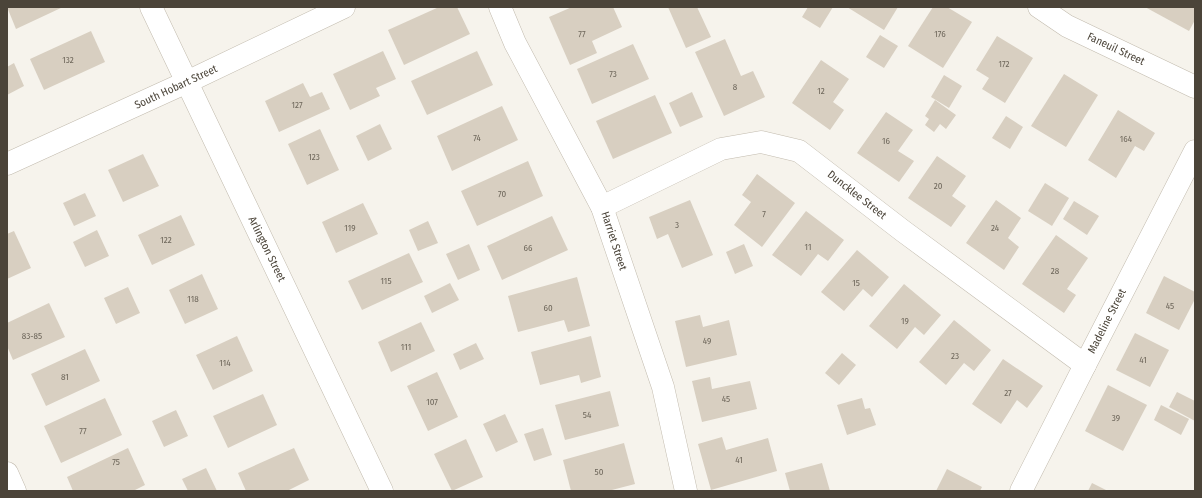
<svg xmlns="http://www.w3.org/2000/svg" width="1202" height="498" font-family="'Fira Sans Condensed',sans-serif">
<rect width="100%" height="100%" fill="#f6f3ec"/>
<!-- building -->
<g fill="#d8cfc1">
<polygon points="7,7 63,7 16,29"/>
<polygon points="439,7 457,7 470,34 404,65 388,30"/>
<polygon points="572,7 613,7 622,27 592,41 597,53 570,65 549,17"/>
<polygon points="668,7 697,7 711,37 686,48"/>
<polygon points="808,7 833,7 820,28 802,17"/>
<polygon points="847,7 898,7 884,30"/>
<polygon points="933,7 947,7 972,22 943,68 908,46"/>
<polygon points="1145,7 1195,7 1195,20 1189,31"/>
<polygon points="91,31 105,62 44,90 30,59"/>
<polygon points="880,35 898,46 884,68 866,57"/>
<polygon points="997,36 1033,58 1005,103 982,89 989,78 976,70"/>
<polygon points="725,39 741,76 753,71 765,97 724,116 695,52"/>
<polygon points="633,44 649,79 592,104 577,69"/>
<polygon points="383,51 396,79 376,88 380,96 350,110 333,74"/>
<polygon points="477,51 493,85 427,115 411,81"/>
<polygon points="821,60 849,79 833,102 844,110 830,130 792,103"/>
<polygon points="14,63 24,86 7,95 7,67"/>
<polygon points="1064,74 1098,95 1066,147 1031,126"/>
<polygon points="944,75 962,86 949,108 931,97"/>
<polygon points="303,83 310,97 322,92 330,109 279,132 265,101"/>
<polygon points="692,92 703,117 680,127 669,103"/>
<polygon points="655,95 672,133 613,159 596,121"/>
<polygon points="935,100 956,115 946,129 940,124 934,132 925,125 929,119 925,116"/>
<polygon points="502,106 518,140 452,171 437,136"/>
<polygon points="1118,110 1155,133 1144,151 1135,146 1116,178 1088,160"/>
<polygon points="886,112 913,130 898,151 914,161 899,182 857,153"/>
<polygon points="1006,116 1023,127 1010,149 992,138"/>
<polygon points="380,124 392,149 368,161 356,136"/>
<polygon points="320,129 339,170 307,185 288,144"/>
<polygon points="143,154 159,186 123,202 108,170"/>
<polygon points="937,156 966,176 952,196 966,206 951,227 908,198"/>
<polygon points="528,161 543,196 477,226 461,191"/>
<polygon points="757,174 795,203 762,247 734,225 751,202 742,195"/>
<polygon points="1045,183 1069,198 1052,226 1028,211"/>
<polygon points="85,193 96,216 74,226 63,203"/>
<polygon points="690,200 713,255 682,268 668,234 657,239 649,217"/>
<polygon points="996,200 1021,218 1008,238 1019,247 1004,270 966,243"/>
<polygon points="1074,201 1099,216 1087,235 1063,219"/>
<polygon points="363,203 378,234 336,253 322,222"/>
<polygon points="806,211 844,240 828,261 818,254 801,276 772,255"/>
<polygon points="181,215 195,245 152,265 138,235"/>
<polygon points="552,216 568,250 502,280 487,246"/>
<polygon points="428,221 438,243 418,251 409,230"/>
<polygon points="97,230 109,256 85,267 73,242"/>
<polygon points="14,231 31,268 7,279 7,234"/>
<polygon points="1056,235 1088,258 1067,289 1076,295 1064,313 1022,284"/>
<polygon points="469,244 480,270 458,280 446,254"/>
<polygon points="744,244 753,266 735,274 726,252"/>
<polygon points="857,250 889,277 872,297 863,289 844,311 821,292"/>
<polygon points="409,253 423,282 362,310 348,281"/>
<polygon points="202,274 218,309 185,324 169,290"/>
<polygon points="1164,276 1195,292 1195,299 1179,330 1146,313"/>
<polygon points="577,277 590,326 568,332 564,320 518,332 508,296"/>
<polygon points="450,283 459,300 432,313 424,296"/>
<polygon points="904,284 941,315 924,335 915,327 897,349 869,326"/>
<polygon points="128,287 140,313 116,324 104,298"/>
<polygon points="49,303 65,337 13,360 7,346 7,323"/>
<polygon points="700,315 703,327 729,320 737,355 686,367 675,321"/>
<polygon points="954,320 991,350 974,371 964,363 946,385 919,362"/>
<polygon points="421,322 435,351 391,372 378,342"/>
<polygon points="1135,333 1169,350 1150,387 1116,370"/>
<polygon points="237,336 253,371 213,390 196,355"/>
<polygon points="591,336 601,377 581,383 579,375 540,385 531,352"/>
<polygon points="476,343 484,359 460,370 453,354"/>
<polygon points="85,349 100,381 46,406 31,374"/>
<polygon points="842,353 856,365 839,385 825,373"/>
<polygon points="1003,359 1043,386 1027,408 1017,400 1001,424 972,404"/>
<polygon points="437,372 458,417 428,431 407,386"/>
<polygon points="710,377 712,389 750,381 757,409 702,422 692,381"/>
<polygon points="1108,385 1147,405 1123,451 1085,431"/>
<polygon points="610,391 619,426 565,440 555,405"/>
<polygon points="1177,392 1195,401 1195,421 1169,407"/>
<polygon points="263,394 277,425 228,448 213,416"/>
<polygon points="105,398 122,435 61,463 44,426"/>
<polygon points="862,398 865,409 870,408 876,425 847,435 837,405"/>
<polygon points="1161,405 1189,419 1181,435 1154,420"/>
<polygon points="176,410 188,436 164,447 152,421"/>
<polygon points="505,414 518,442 496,452 483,424"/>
<polygon points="543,428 552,455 534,461 524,434"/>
<polygon points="722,437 726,450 768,438 777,471 711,490 698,444"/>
<polygon points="466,439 483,477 452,491 434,454"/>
<polygon points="624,443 635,484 608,491 571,491 563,460"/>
<polygon points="128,448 145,485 133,491 73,491 67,477"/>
<polygon points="294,448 309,480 287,491 246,491 238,473"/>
<polygon points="822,463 830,491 790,491 785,473"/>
<polygon points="206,468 217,491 188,491 182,479"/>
<polygon points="947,469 982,487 980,491 936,491"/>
<polygon points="1092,483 1108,491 1088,491"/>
</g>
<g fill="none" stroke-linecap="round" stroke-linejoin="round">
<!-- minor casing -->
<g stroke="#c2bbae" stroke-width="23">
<g id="minor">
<polyline points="500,7 515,43 602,207 663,387 686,491"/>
<polyline points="7,164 187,82 344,7"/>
<polyline points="602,207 721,149 761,142 799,151 903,231 1085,365"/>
<polyline points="7,473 15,491"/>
<polyline points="1021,491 1085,365 1195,151"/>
</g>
</g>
<!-- tertiary casing -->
<g stroke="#c2bbae" stroke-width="23">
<g id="tertiary">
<polyline points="151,7 382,491"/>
<polyline points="1039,7 1067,26 1195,87"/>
</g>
</g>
<!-- minor -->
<use href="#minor" stroke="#fff" stroke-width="22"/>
<!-- tertiary -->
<use href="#tertiary" stroke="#fff" stroke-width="22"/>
</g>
<g text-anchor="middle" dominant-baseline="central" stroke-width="3.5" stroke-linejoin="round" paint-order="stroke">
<!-- number labels -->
<g font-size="9" fill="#6e675b">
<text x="582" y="34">77</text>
<text x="940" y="34">176</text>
<text x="68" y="60">132</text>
<text x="1004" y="64">172</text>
<text x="613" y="74">73</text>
<text x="735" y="87">8</text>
<text x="821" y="91">12</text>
<text x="297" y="105">127</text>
<text x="477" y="138">74</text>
<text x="1126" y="139">164</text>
<text x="886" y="141">16</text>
<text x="314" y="157">123</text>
<text x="938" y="186">20</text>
<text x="502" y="194">70</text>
<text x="764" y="214">7</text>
<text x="677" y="225">3</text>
<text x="350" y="228">119</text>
<text x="995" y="228">24</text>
<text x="166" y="240">122</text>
<text x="808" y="247">11</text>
<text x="528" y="248">66</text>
<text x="1055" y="271">28</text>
<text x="386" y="281">115</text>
<text x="856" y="283">15</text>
<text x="193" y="299">118</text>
<text x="1170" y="306">45</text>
<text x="548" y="308">60</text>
<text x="905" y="321">19</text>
<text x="32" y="336">83-85</text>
<text x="707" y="341">49</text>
<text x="406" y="347">111</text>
<text x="955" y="356">23</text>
<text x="1143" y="360">41</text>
<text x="225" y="363">114</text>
<text x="65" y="377">81</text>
<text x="1008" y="393">27</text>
<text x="726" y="399">45</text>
<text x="432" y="402">107</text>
<text x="587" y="415">54</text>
<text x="1116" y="418">39</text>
<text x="83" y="431">77</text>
<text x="739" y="460">41</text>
<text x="116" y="462">75</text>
<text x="599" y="472">50</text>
</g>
<!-- street labels -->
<g font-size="11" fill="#4b4439" stroke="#fff">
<text transform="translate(1116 49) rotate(25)">Faneuil Street</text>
<text transform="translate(176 87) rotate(-25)">South Hobart Street</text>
<text transform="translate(857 195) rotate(38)">Duncklee Street</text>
<text transform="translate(614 241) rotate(72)">Harriet Street</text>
<text transform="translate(267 249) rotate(64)">Arlington Street</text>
<text transform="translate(1107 321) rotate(-63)">Madeline Street</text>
</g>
</g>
<!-- border -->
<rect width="1202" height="498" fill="none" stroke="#4b4439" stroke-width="16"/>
</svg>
